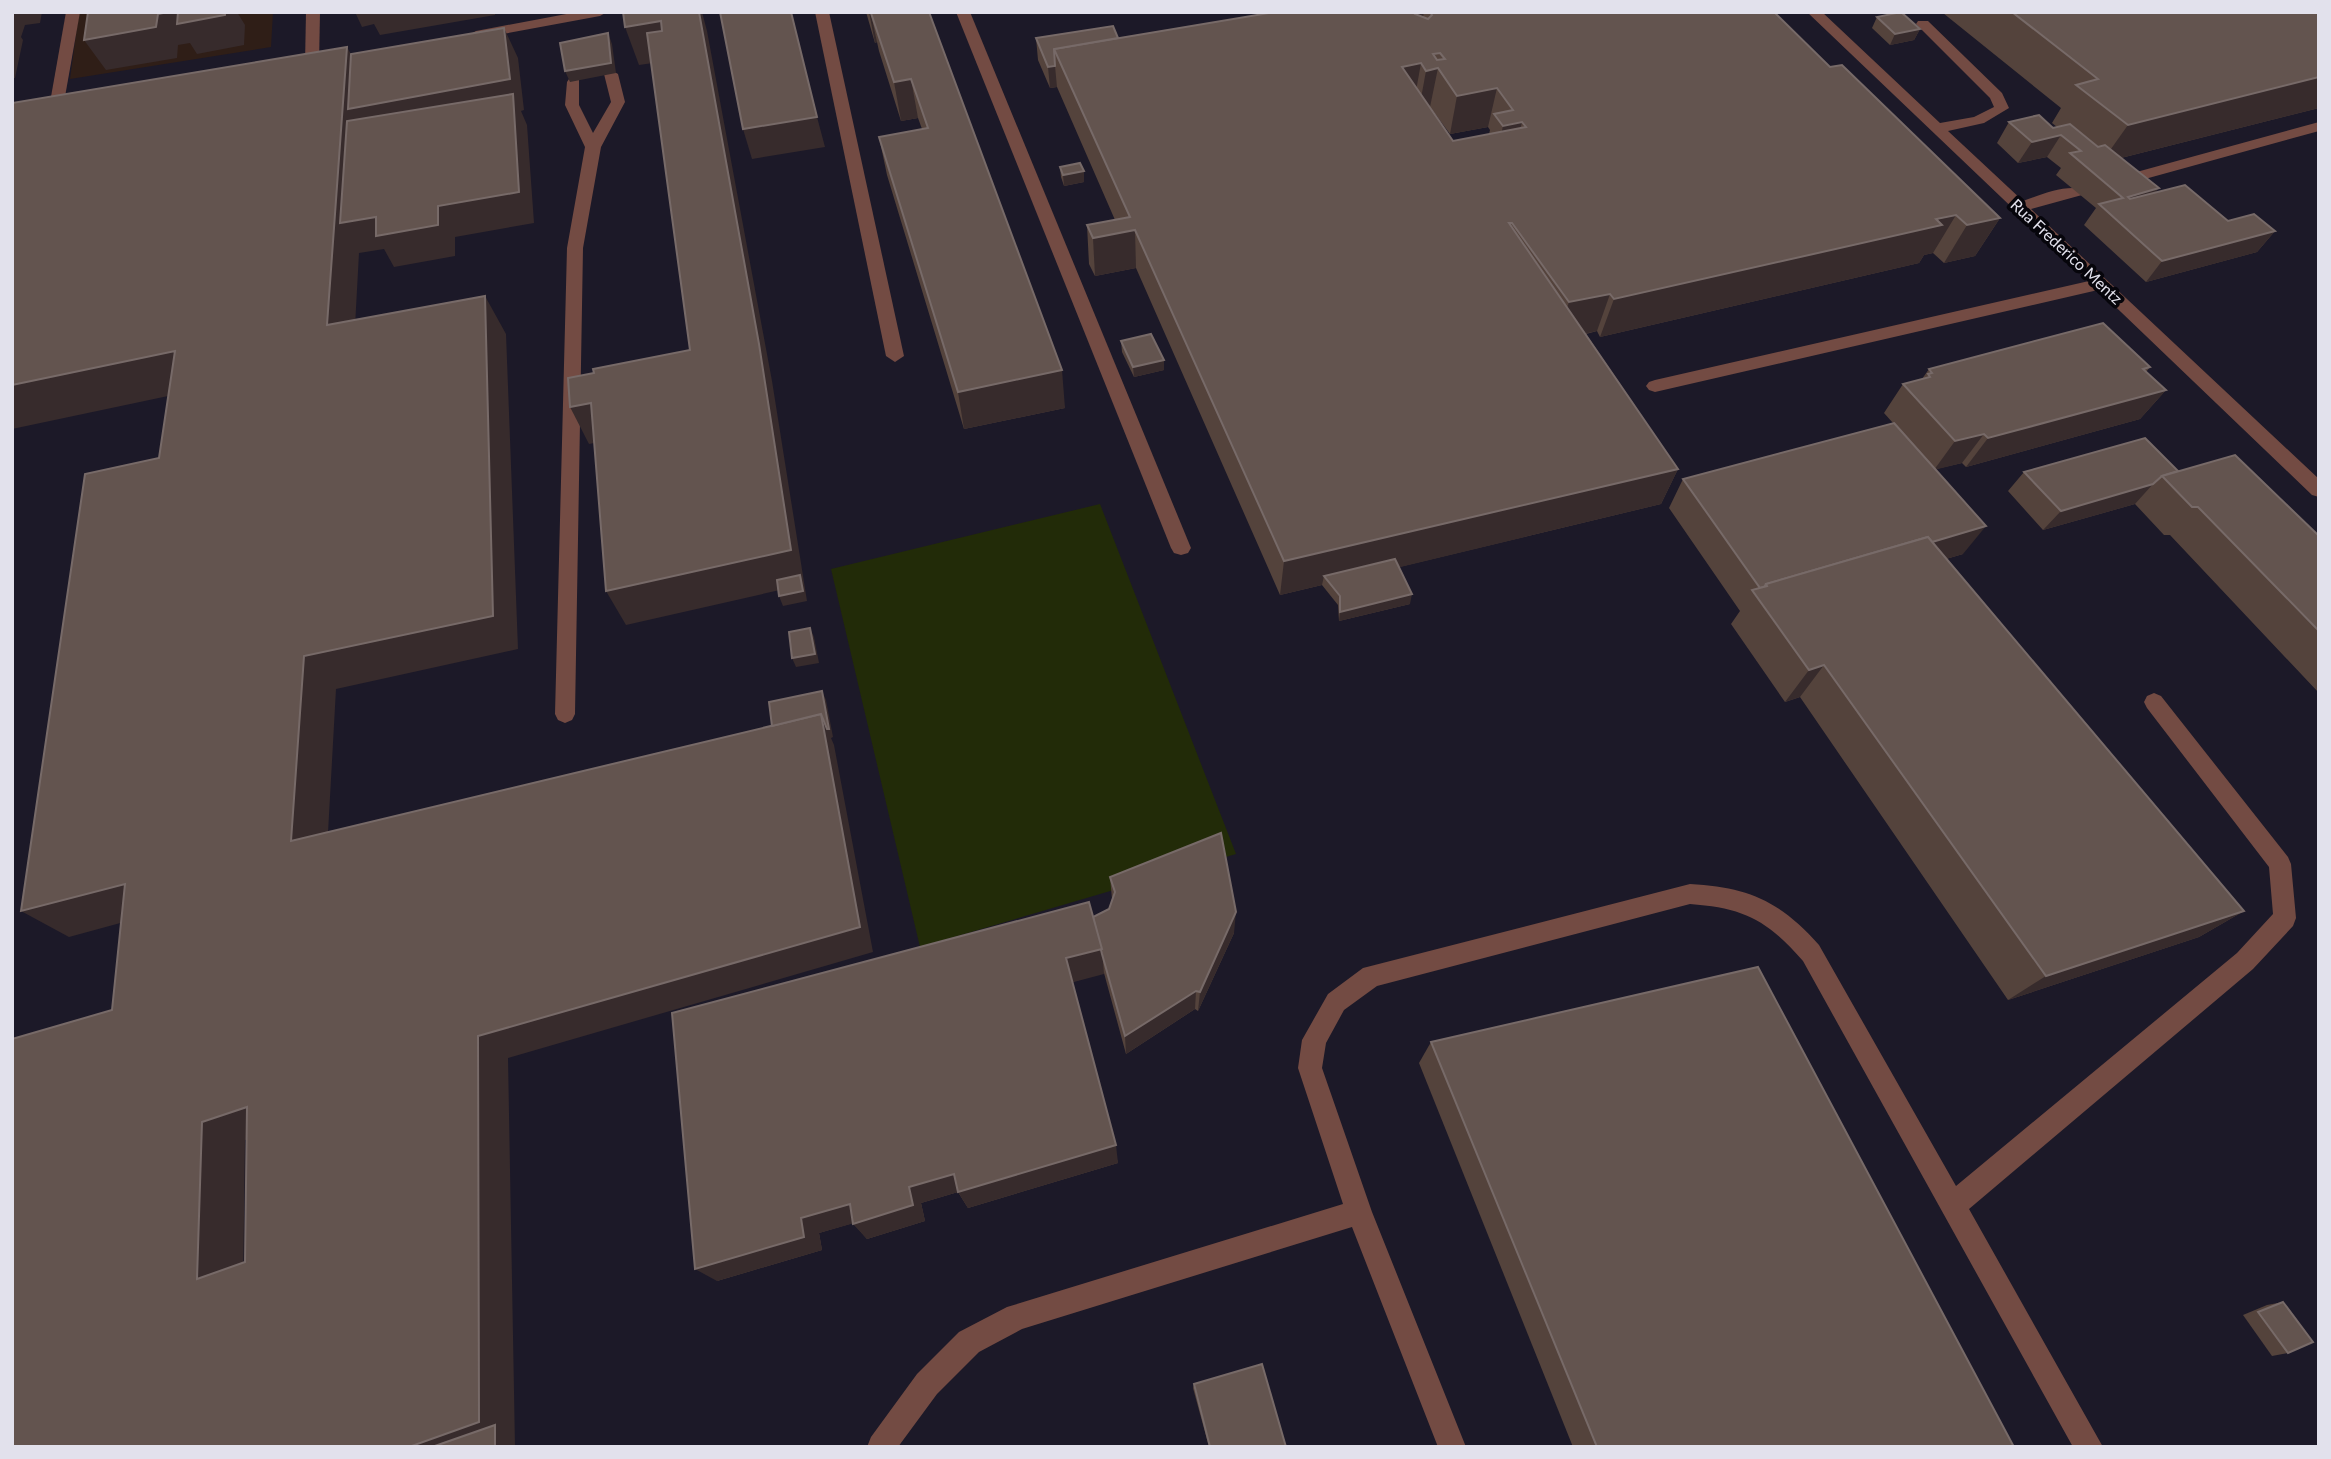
<svg xmlns="http://www.w3.org/2000/svg" width="2331" height="1459" font-family="Lato,sans-serif">
<rect width="100%" height="100%" fill="#1c1928"/>
<!-- education -->
<polygon fill="#2f1e17" points="79,12 273,12 271,47 70,79"/>
<!-- green -->
<polygon fill="#222b08" points="1100,504 1236,854 920,947 831,569"/>
<g fill="none" stroke-linecap="round" stroke-linejoin="round">
<!-- minor -->
<g fill="#734b43" fill-rule="evenodd">
<polygon points="66,12 80,12 63,108 56,112 49,108"/>
<polygon points="306,12 320,12 319,64 312,68 305,64"/>
<polygon points="577,12 607,12 600,16 476,39 469,35 476,31"/>
<polygon points="815,12 829,12 904,356 895,362 886,356"/>
<polygon points="956,12 970,12 1191,548 1188,553 1181,555 1174,553 1171,548"/>
<path d="M1807,12h15l118,111 34,-6 20,-10 -4,-9 -74,-74 2,-3h10l74,72 7,15 -25,15 -36,8 75,70c17,-6 41,-16 59,-12l3,3 -3,3 -51,14 288,270v18l-7,-2 -214,-205 -443,102 -6,-2 -3,-4 3,-4 6,-2 434,-99z"/>
<polygon points="611,70 618,74 625,102 601,147 583,248 575,714 572,720 565,723 558,720 555,714 567,248 585,147 565,105 567,82 569,79 579,79 579,105 593,133 611,102 604,74"/>
<polygon points="2319,122 2319,131 2116,187 2108,182 2111,179"/>
<path d="M2154,693l7,3 127,161 3,7 5,54 -3,8 -40,43 -284,240 134,238h-30l-270,-486c-36,-41 -59,-53 -113,-57l-313,82 -33,24 -18,33 -4,25 50,144 94,235h-28l-86,-220 -330,102 -43,23 -42,42 -39,53h-31l4,-10 46,-63 42,-42 48,-25 336,-103 -45,-136 4,-28 26,-46 35,-26 327,-84c58,3 90,17 129,61l137,241 281,-233 36,-39 -4,-47 -122,-159 -3,-6 3,-6z"/>
</g>
</g>
<!-- wall -->
<g fill="#54433c" fill-rule="evenodd">
<polygon points="866,12 929,12 1065,408 964,429 887,175 879,137 922,129 918,118 901,121 879,51 877,42 875,43"/>
<path d="M1275,12h500v1l55,54 170,151 -25,38 -31,7 -11,-10 -9,2 -5,8 -319,74 -3,-6 -11,3 92,135 -17,35 -262,63 11,37 -71,17 -1,-16 -16,-20 -42,10 -144,-327 -41,8 -6,-12 -2,-39 28,-5 -58,-133 -7,1 -12,-28 -2,-22h82zM1430,107l20,27 38,-7 2,3 -1,4 -36,7z"/>
<polygon points="2319,12 2319,108 2121,158 2156,192 2228,221 2275,231 2257,252 2146,282 2084,225 2096,208 2056,175 2061,168 2047,157 2018,163 1997,143 2009,122 2053,128 2057,127 2052,123 2061,108 1943,13"/>
<polygon points="1877,17 1920,29 1914,40 1890,45 1872,28"/>
<polygon points="1060,167 1084,171 1084,182 1064,186 1061,177"/>
<polygon points="1121,341 1164,370 1134,377 1122,352"/>
<polygon points="2150,367 2146,372 2166,390 2140,419 1966,467 1962,463 1936,469 1963,554 1946,559 2244,911 2199,937 2008,1000 1800,697 1785,702 1731,624 1740,611 1669,508 1683,479 1893,423 1884,413 1903,384 1922,379 1929,369"/>
<polygon points="2178,471 2319,536 2319,693 2170,535 2164,535 2135,504 2043,530 2008,491 2024,472"/>
<polygon points="1110,877 1234,933 1198,1011 1195,1009 1126,1054 1104,973 1072,982 1118,1163 968,1208 958,1192 921,1203 925,1221 867,1239 853,1223 819,1233 822,1250 717,1281 1093,917 1109,909 1112,899"/>
<polygon points="1431,1042 2014,1447 1573,1447 1419,1063"/>
<polygon points="2283,1302 2288,1353 2272,1356 2243,1315 2267,1305"/>
<polygon points="1194,1384 1286,1447 1209,1447 1193,1388"/>
</g>
<!-- shaded-wall -->
<g fill="#372b2c">
<polygon points="12,12 42,12 40,23 25,25 21,37 23,40 15,78 12,78"/>
<polygon points="168,12 237,12 245,25 244,45 197,54 190,43 178,45 177,58 106,70 84,40 158,14"/>
<polygon points="355,12 495,12 495,15 380,35 374,24 362,27"/>
<polygon points="699,12 702,12 707,31 772,381 807,601 783,606 779,596 802,585 626,625 606,591 791,550"/>
<polygon points="869,12 877,12 871,14 877,42 875,43"/>
<polygon points="1361,12 1424,12 1423,17"/>
<polygon points="661,21 674,60 639,65 625,27"/>
<polygon points="504,28 518,58 524,110 521,111 527,125 534,223 455,237 455,256 394,267 384,249 359,253 353,363 327,325 347,47 368,85"/>
<polygon points="1920,29 1914,40 1890,45 1895,34"/>
<polygon points="608,33 612,44 616,73 570,82 565,71"/>
<polygon points="1421,63 1414,102 1402,67"/>
<polygon points="1055,66 1057,87 1050,88 1048,67"/>
<polygon points="1438,68 1430,107 1419,109 1426,71"/>
<polygon points="2319,77 2319,108 2101,163 2128,125"/>
<polygon points="911,79 918,118 901,121 894,82"/>
<polygon points="1497,88 1488,127 1450,134 1457,96"/>
<polygon points="817,117 825,147 752,159 743,129"/>
<polygon points="1522,122 1512,161 1494,164 1503,126"/>
<polygon points="2061,135 2047,157 2018,163 2032,142"/>
<polygon points="1084,171 1084,182 1064,186 1063,175"/>
<polygon points="2159,188 2143,210 2128,197"/>
<polygon points="1956,215 1933,253 1924,255 1919,263 1600,337 1614,299"/>
<polygon points="2000,218 1975,256 1944,263 1967,225"/>
<polygon points="1135,230 1136,268 1095,276 1093,238"/>
<polygon points="2275,231 2257,252 2146,282 2162,261"/>
<polygon points="1610,294 1597,331 1556,340 1569,302"/>
<polygon points="485,296 506,334 518,649 336,689 326,869 291,841 304,656"/>
<polygon points="175,351 206,388 12,429 12,385"/>
<polygon points="1164,360 1164,370 1134,377 1133,367"/>
<polygon points="1062,370 1065,408 964,429 958,392"/>
<polygon points="2166,390 2140,419 1966,467 1988,438"/>
<polygon points="591,403 610,440 589,444 570,407"/>
<polygon points="1984,434 1962,463 1934,470 1955,441"/>
<polygon points="1678,469 1661,504 1330,584 1324,576 1322,585 1280,595 1284,561"/>
<polygon points="2153,484 2135,504 2043,530 2061,511"/>
<polygon points="1986,526 1963,554 1767,611 1765,590"/>
<polygon points="1412,594 1410,604 1339,621 1340,612"/>
<polygon points="810,628 814,637 819,663 796,667 792,658"/>
<polygon points="1824,665 1800,697 1785,702 1809,670"/>
<polygon points="822,691 826,700 833,737 831,738 834,745 873,952 508,1058 515,1447 409,1447 478,1036 821,714"/>
<polygon points="125,884 168,910 69,937 21,911"/>
<polygon points="2244,911 2199,937 2008,1000 2046,976"/>
<polygon points="1236,912 1234,933 1198,1011 1200,992"/>
<polygon points="1102,949 1104,974 1070,983 1066,958"/>
<polygon points="1196,991 1195,1009 1126,1054 1125,1036"/>
<polygon points="247,1107 289,1126 245,1140 243,1291 197,1279 202,1122"/>
<polygon points="1116,1145 1118,1163 968,1208 958,1192 921,1203 925,1221 867,1239 853,1224 909,1187 954,1174"/>
<polygon points="850,1204 865,1220 819,1233 822,1250 717,1281 695,1269 801,1218"/>
</g>
<!-- building -->
<g fill="#63544f" stroke="#776a68" stroke-width="2" fill-rule="evenodd">
<polygon points="88,12 168,12 158,14 156,27 84,40"/>
<polygon points="178,12 225,12 225,15 177,24"/>
<polygon points="623,12 699,12 759,344 791,550 606,591 591,403 570,407 568,378 594,373 593,369 690,350 647,33 662,31 661,21 625,27"/>
<polygon points="720,12 791,12 817,117 743,129"/>
<polygon points="877,12 929,12 1062,370 958,392 879,137 928,128 911,79 894,82 871,13"/>
<path d="M1275,12h141l-1,2 13,5 4,-4 -2,-3h344l56,55 12,-2 158,153 -33,7 -11,-10 -20,4 6,6 -328,74 -4,-5 -41,8 -57,-79h-3l169,246 -394,92 -149,-331 -42,8 -6,-13 43,-8 -76,-168zM1440,53l5,6 -8,1 -4,-6zM1421,63l5,8 12,-3 19,28 40,-8 16,22 -19,4 9,12 19,-4 4,5 -73,14 -51,-74z"/>
<polygon points="1901,12 1920,29 1895,34 1877,17"/>
<polygon points="2012,12 2319,12 2319,77 2128,125 2076,85 2098,79"/>
<polygon points="1113,26 1118,38 1054,49 1055,66 1048,67 1036,38"/>
<polygon points="504,28 510,79 348,109 351,54"/>
<polygon points="608,33 611,63 565,71 560,43"/>
<path d="M347,47l-20,278 158,-29 8,320 -189,40 -13,185 530,-127 39,213 -382,109 1,386 -70,25h-397v-408l100,-29 13,-126 -104,27 64,-437 74,-16 16,-107 -163,34v-282zM247,1107l-2,155 -48,17 5,-157z"/>
<polygon points="513,94 519,192 438,206 438,225 376,236 376,217 340,223 347,121"/>
<polygon points="2039,115 2053,128 2070,124 2098,147 2105,145 2159,188 2128,197 2130,199 2185,185 2228,221 2254,214 2275,231 2162,261 2099,204 2123,198 2070,153 2081,151 2061,135 2032,142 2009,122"/>
<polygon points="1080,163 1084,171 1063,175 1060,167"/>
<polygon points="2103,323 2150,367 2143,369 2166,390 1988,438 1984,434 1955,441 1903,384 1930,377 1928,374 1932,373 1929,369"/>
<polygon points="1151,334 1164,360 1133,367 1121,341"/>
<polygon points="1894,423 1986,526 1932,542 1928,537 1766,584 1764,587 1760,588 1683,479"/>
<polygon points="2145,438 2178,471 2162,476 2153,484 2061,511 2024,472"/>
<polygon points="2235,455 2319,536 2319,631 2198,507 2192,507 2162,476"/>
<polygon points="1928,537 2244,911 2046,976 1824,665 1809,670 1752,590 1767,586 1766,584"/>
<polygon points="1395,559 1412,594 1340,612 1340,596 1324,576"/>
<polygon points="800,575 803,591 779,596 777,580"/>
<polygon points="810,628 815,654 792,658 789,632"/>
<polygon points="822,691 829,729 827,729 821,714 772,726 769,702"/>
<polygon points="1221,833 1236,912 1200,992 1196,991 1125,1036 1102,954 1093,917 1109,909 1115,892 1110,877"/>
<polygon points="1089,902 1102,949 1066,958 1116,1145 958,1192 954,1174 909,1187 913,1205 853,1224 850,1204 801,1218 804,1237 695,1269 672,1013"/>
<polygon points="1758,967 2014,1447 1597,1447 1431,1042"/>
<polygon points="2283,1302 2313,1342 2288,1353 2258,1312"/>
<polygon points="1262,1364 1286,1447 1210,1447 1194,1384"/>
<polygon points="495,1425 495,1447 432,1447"/>
</g>
<g text-anchor="middle" dominant-baseline="central" stroke-width="7" stroke-linejoin="round" paint-order="stroke">
<!-- far-street labels -->
<g font-size="16" fill="#e2e1ec" stroke="#06050b">
<text transform="translate(2067 251) rotate(43)">Rua Frederico Mentz</text>
</g>
</g>
<!-- border -->
<rect width="2331" height="1459" fill="none" stroke="#e2e1ec" stroke-width="28"/>
</svg>
